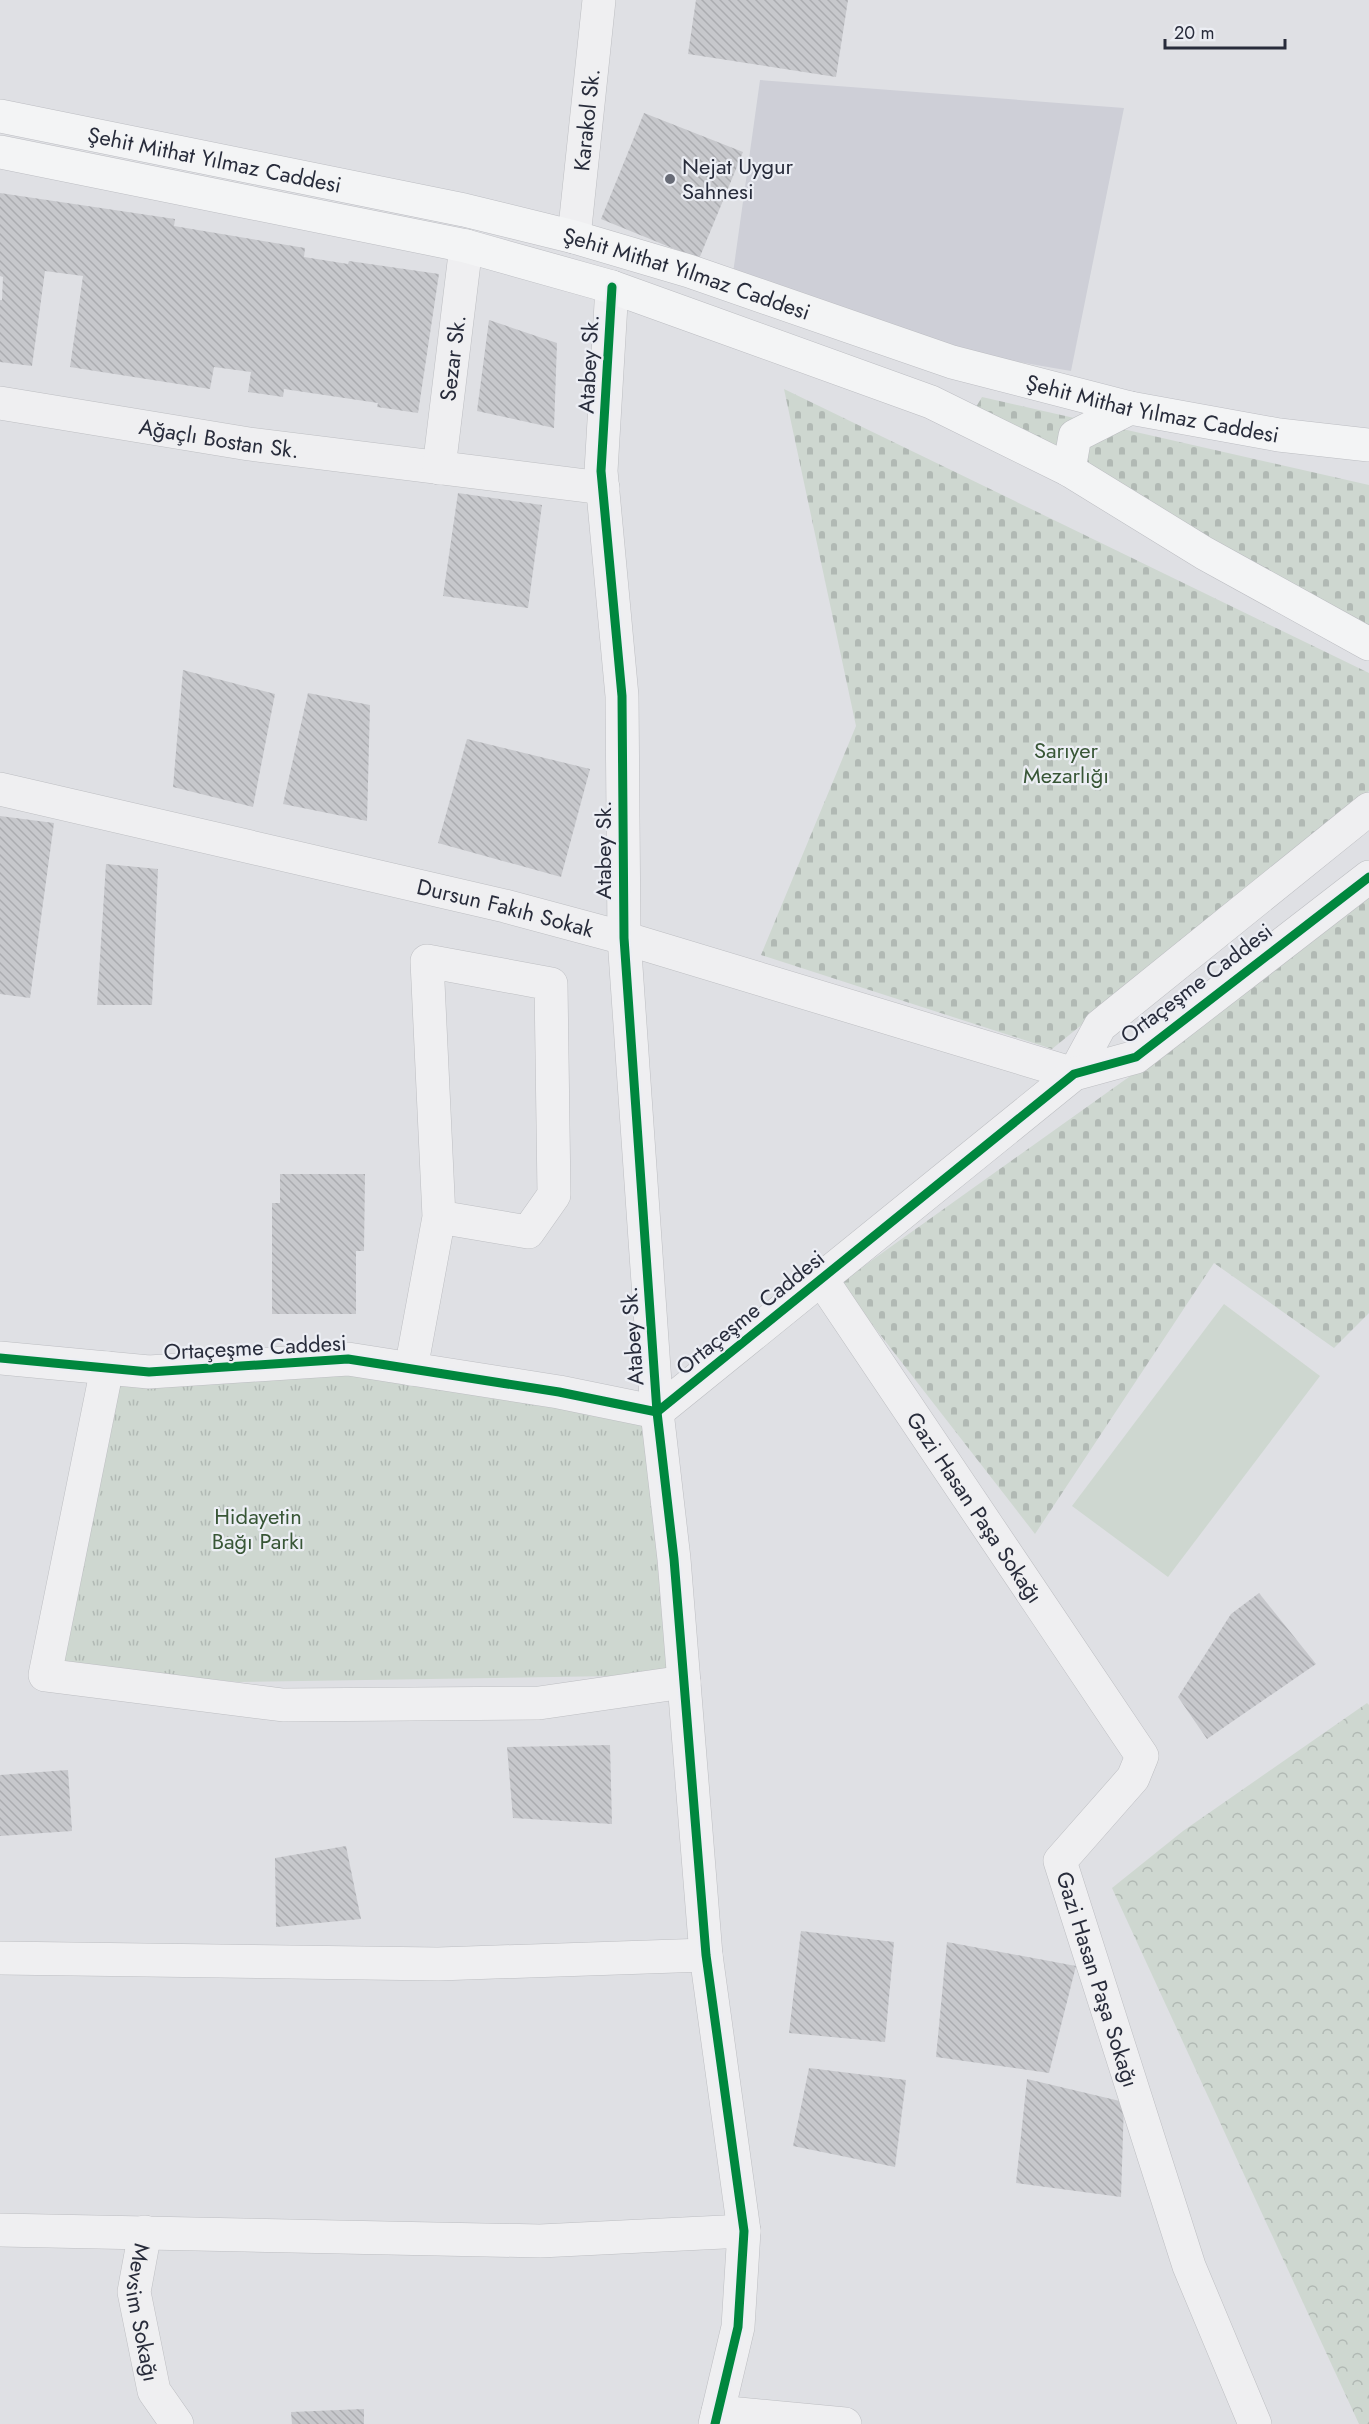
<svg xmlns="http://www.w3.org/2000/svg" width="1369" height="2424" font-family="Jost,sans-serif">
<defs>
<pattern id="forest-crowns" width="20" height="18" patternUnits="userSpaceOnUse" patternTransform="scale(1.5)"><rect width="20" height="18" fill="#ced7d0"/><path d="M2 6a3 3 0 1 1 6 0M12 15a3 3 0 1 1 6 0" fill="none" stroke="#b1b9b4"/></pattern>
<pattern id="cemetery-stones" width="16" height="16" patternUnits="userSpaceOnUse" patternTransform="scale(1.5)"><rect width="16" height="16" fill="#ced7d0"/><path d="M2 7V4a2 2 0 0 1 4 0v3zM10 15v-3a2 2 0 0 1 4 0v3z" fill="#b1b9b4"/></pattern>
<pattern id="park-tufts" width="24" height="20" patternUnits="userSpaceOnUse" patternTransform="scale(1.5)"><rect width="24" height="20" fill="#ced7d0"/><path d="M3 7l-1-3M5 7V3M7 7l1-3M15 17l-1-3M17 17v-4M19 17l1-3" fill="none" stroke="#b1b9b4"/></pattern>
<pattern id="building-back-hatch" width="6" height="6" patternUnits="userSpaceOnUse" patternTransform="scale(1.5)"><rect width="6" height="6" fill="#c7c8cc"/><path d="M-1 5l2 2M0 0l6 6M5-1l2 2" fill="none" stroke="#abacb0"/></pattern>
</defs>
<rect width="100%" height="100%" fill="#dfe0e4"/>
<!-- built -->
<polygon fill="#cecfd7" points="760,80 1124,108 1071,371 916,344 733,273"/>
<!-- forest -->
<polygon fill="url(#forest-crowns)" points="1367,1703 1369,1705 1369,2424 1359,2424 1112,1888 1183,1831"/>
<!-- cemetery -->
<g fill="url(#cemetery-stones)">
<polygon points="784,389 1369,673 1369,791 1052,1049 761,955 856,726"/>
<polygon points="982,397 1369,485 1369,638 961,432"/>
<polygon points="1369,883 1369,1313 1334,1348 1214,1263 1035,1534 840,1283 1178,1042"/>
</g>
<!-- park -->
<polygon fill="url(#park-tufts)" points="364,1375 649,1419 675,1675 238,1682 63,1665 119,1378"/>
<!-- garden -->
<polygon fill="#ced7d0" points="1224,1304 1320,1376 1168,1577 1072,1506"/>
<!-- building -->
<g fill="url(#building-back-hatch)">
<polygon points="696,0 848,0 836,77 688,54"/>
<polygon points="644,113 743,152 699,259 601,219"/>
<polygon points="0,193 175,219 174,226 305,248 304,257 348,264 349,261 439,274 418,413 377,407 378,403 284,389 283,397 248,392 251,372 214,367 210,389 70,367 83,276 45,271 32,366 0,362 0,300 2,300 3,277 0,276"/>
<polygon points="489,320 557,343 554,428 477,411"/>
<polygon points="458,493 542,505 528,608 443,596"/>
<polygon points="183,670 275,694 253,807 173,787"/>
<polygon points="308,693 370,705 367,821 283,804"/>
<polygon points="467,739 590,769 561,877 438,843"/>
<polygon points="0,816 54,823 30,998 0,994"/>
<polygon points="106,864 158,869 152,1005 97,1005"/>
<polygon points="280,1174 365,1174 364,1251 356,1251 356,1314 272,1314 272,1203 280,1203"/>
<polygon points="1259,1593 1316,1664 1207,1739 1178,1697 1231,1614"/>
<polygon points="610,1745 612,1824 513,1818 507,1747"/>
<polygon points="68,1770 72,1831 0,1836 0,1775"/>
<polygon points="346,1846 361,1919 276,1927 275,1858"/>
<polygon points="801,1931 894,1942 885,2042 789,2033"/>
<polygon points="947,1942 1076,1966 1049,2073 936,2057"/>
<polygon points="809,2068 906,2080 895,2167 793,2146"/>
<polygon points="1027,2079 1124,2102 1121,2197 1016,2183"/>
<polygon points="364,2409 364,2424 292,2424 291,2412"/>
</g>
<g fill="none" stroke-linecap="round" stroke-linejoin="round">
<!-- minor casing -->
<g stroke="#bdbec2" stroke-width="34">
<g id="minor">
<path id="s1" d="M574,237l25,-237"/>
<polyline points="612,287 601,471 622,696 624,938 657,1412 674,1559 706,1955 744,2231 738,2327 715,2424"/>
<path id="s2" d="M0,403l249,41 354,44"/>
<path id="s3" d="M439,468l27,-222"/>
<path id="s4" d="M0,789l505,117 119,32 450,136"/>
<polyline points="1074,1074 1100,1026 1369,809"/>
<path id="s5" d="M822,1280l320,476 -9,22 -73,83 129,405 66,158"/>
<polyline points="0,1358 149,1372 348,1359 559,1392 657,1412 1074,1074 1136,1057 1369,877"/>
<polyline points="107,1368 45,1675 283,1705 539,1703 684,1682"/>
<polyline points="411,1369 439,1217 528,1232 554,1195 551,984 427,961 439,1217"/>
<polyline points="0,1958 438,1964 706,1955"/>
<polyline points="0,2230 540,2241 744,2231"/>
<path id="s6" d="M145,2232l-11,60 20,99 23,33"/>
<polyline points="718,2412 845,2424"/>
</g>
</g>
<!-- primary casing -->
<g stroke="#bcbdc2" stroke-width="34">
<g id="primary">
<path id="s7" d="M0,116l464,94 110,27 115,34 263,91 178,46 149,27 90,10"/>
<polyline points="0,152 466,246 612,287 712,323 931,402 1069,470 1204,553 1369,644"/>
<polyline points="1069,470 1075,436 1130,408"/>
</g>
</g>
<!-- minor -->
<use href="#minor" stroke="#efeff1" stroke-width="33"/>
<!-- primary -->
<use href="#primary" stroke="#f3f4f5" stroke-width="33"/>
<!-- cycleway casing -->
<g stroke="#eceef4" stroke-width="13">
<g id="cycleway">
<polyline points="612,287 601,471 622,696 624,938 657,1412 674,1559 706,1955 744,2231 738,2327 715,2424"/>
<polyline points="0,1358 149,1372 348,1359 559,1392 657,1412 1074,1074 1136,1057 1369,877"/>
</g>
</g>
<!-- cycleway -->
<use href="#cycleway" stroke="#00873e" stroke-width="9"/>
</g>
<!-- markers -->
<circle fill="#686b76" stroke="#eceef4" stroke-width="2" cx="670" cy="179" r="6"/>
<g text-anchor="middle" dominant-baseline="central" stroke-width="4.5" stroke-linejoin="round" paint-order="stroke">
<!-- street labels -->
<g font-size="22" fill="#282c3b" stroke="#eceef4">
<text stroke="none"><textPath href="#s1" startOffset="118">Karakol Sk.</textPath></text>
<text stroke="none"><textPath href="#s7" startOffset="219">Şehit Mithat Yılmaz Caddesi</textPath></text>
<text stroke="none"><textPath href="#s7" startOffset="705">Şehit Mithat Yılmaz Caddesi</textPath></text>
<text stroke="none"><textPath href="#s3" startOffset="111">Sezar Sk.</textPath></text>
<text transform="translate(588 364) rotate(-87)">Atabey Sk.</text>
<text stroke="none"><textPath href="#s7" startOffset="1191">Şehit Mithat Yılmaz Caddesi</textPath></text>
<text stroke="none"><textPath href="#s2" startOffset="222">Ağaçlı Bostan Sk.</textPath></text>
<text transform="translate(603 850) rotate(-90)">Atabey Sk.</text>
<text stroke="none"><textPath href="#s4" startOffset="519">Dursun Fakıh Sokak</textPath></text>
<text transform="translate(1196 983) rotate(-37)">Ortaçeşme Caddesi</text>
<text transform="translate(750 1312) rotate(-39)">Ortaçeşme Caddesi</text>
<text transform="translate(632 1336) rotate(-94)">Atabey Sk.</text>
<text transform="translate(255 1347) rotate(-3)">Ortaçeşme Caddesi</text>
<text stroke="none"><textPath href="#s5" startOffset="274">Gazi Hasan Paşa Sokağı</textPath></text>
<text stroke="none"><textPath href="#s5" startOffset="832">Gazi Hasan Paşa Sokağı</textPath></text>
<text stroke="none"><textPath href="#s6" startOffset="82">Mevsim Sokağı</textPath></text>
</g>
<!-- poi labels -->
<g font-size="22" fill="#282c3b" stroke="#eceef4" text-anchor="start">
<text x="682" y="166">Nejat Uygur<tspan x="682" dy="25">Sahnesi</tspan></text>
</g>
<!-- park labels -->
<g font-size="22" fill="#385636" stroke="#eceef4">
<text x="1066" y="750">Sarıyer<tspan x="1066" dy="25">Mezarlığı</tspan></text>
<text x="258" y="1516">Hidayetin<tspan x="258" dy="25">Bağı Parkı</tspan></text>
</g>
</g>
<!-- scale -->
<path d="M1165 39v9h120v-9" fill="none" stroke="#282c3b" stroke-width="3"/>
<text x="1174" y="39" font-size="18" fill="#282c3b" stroke="#eceef4" stroke-width="4.5" paint-order="stroke">20 m</text>
</svg>
